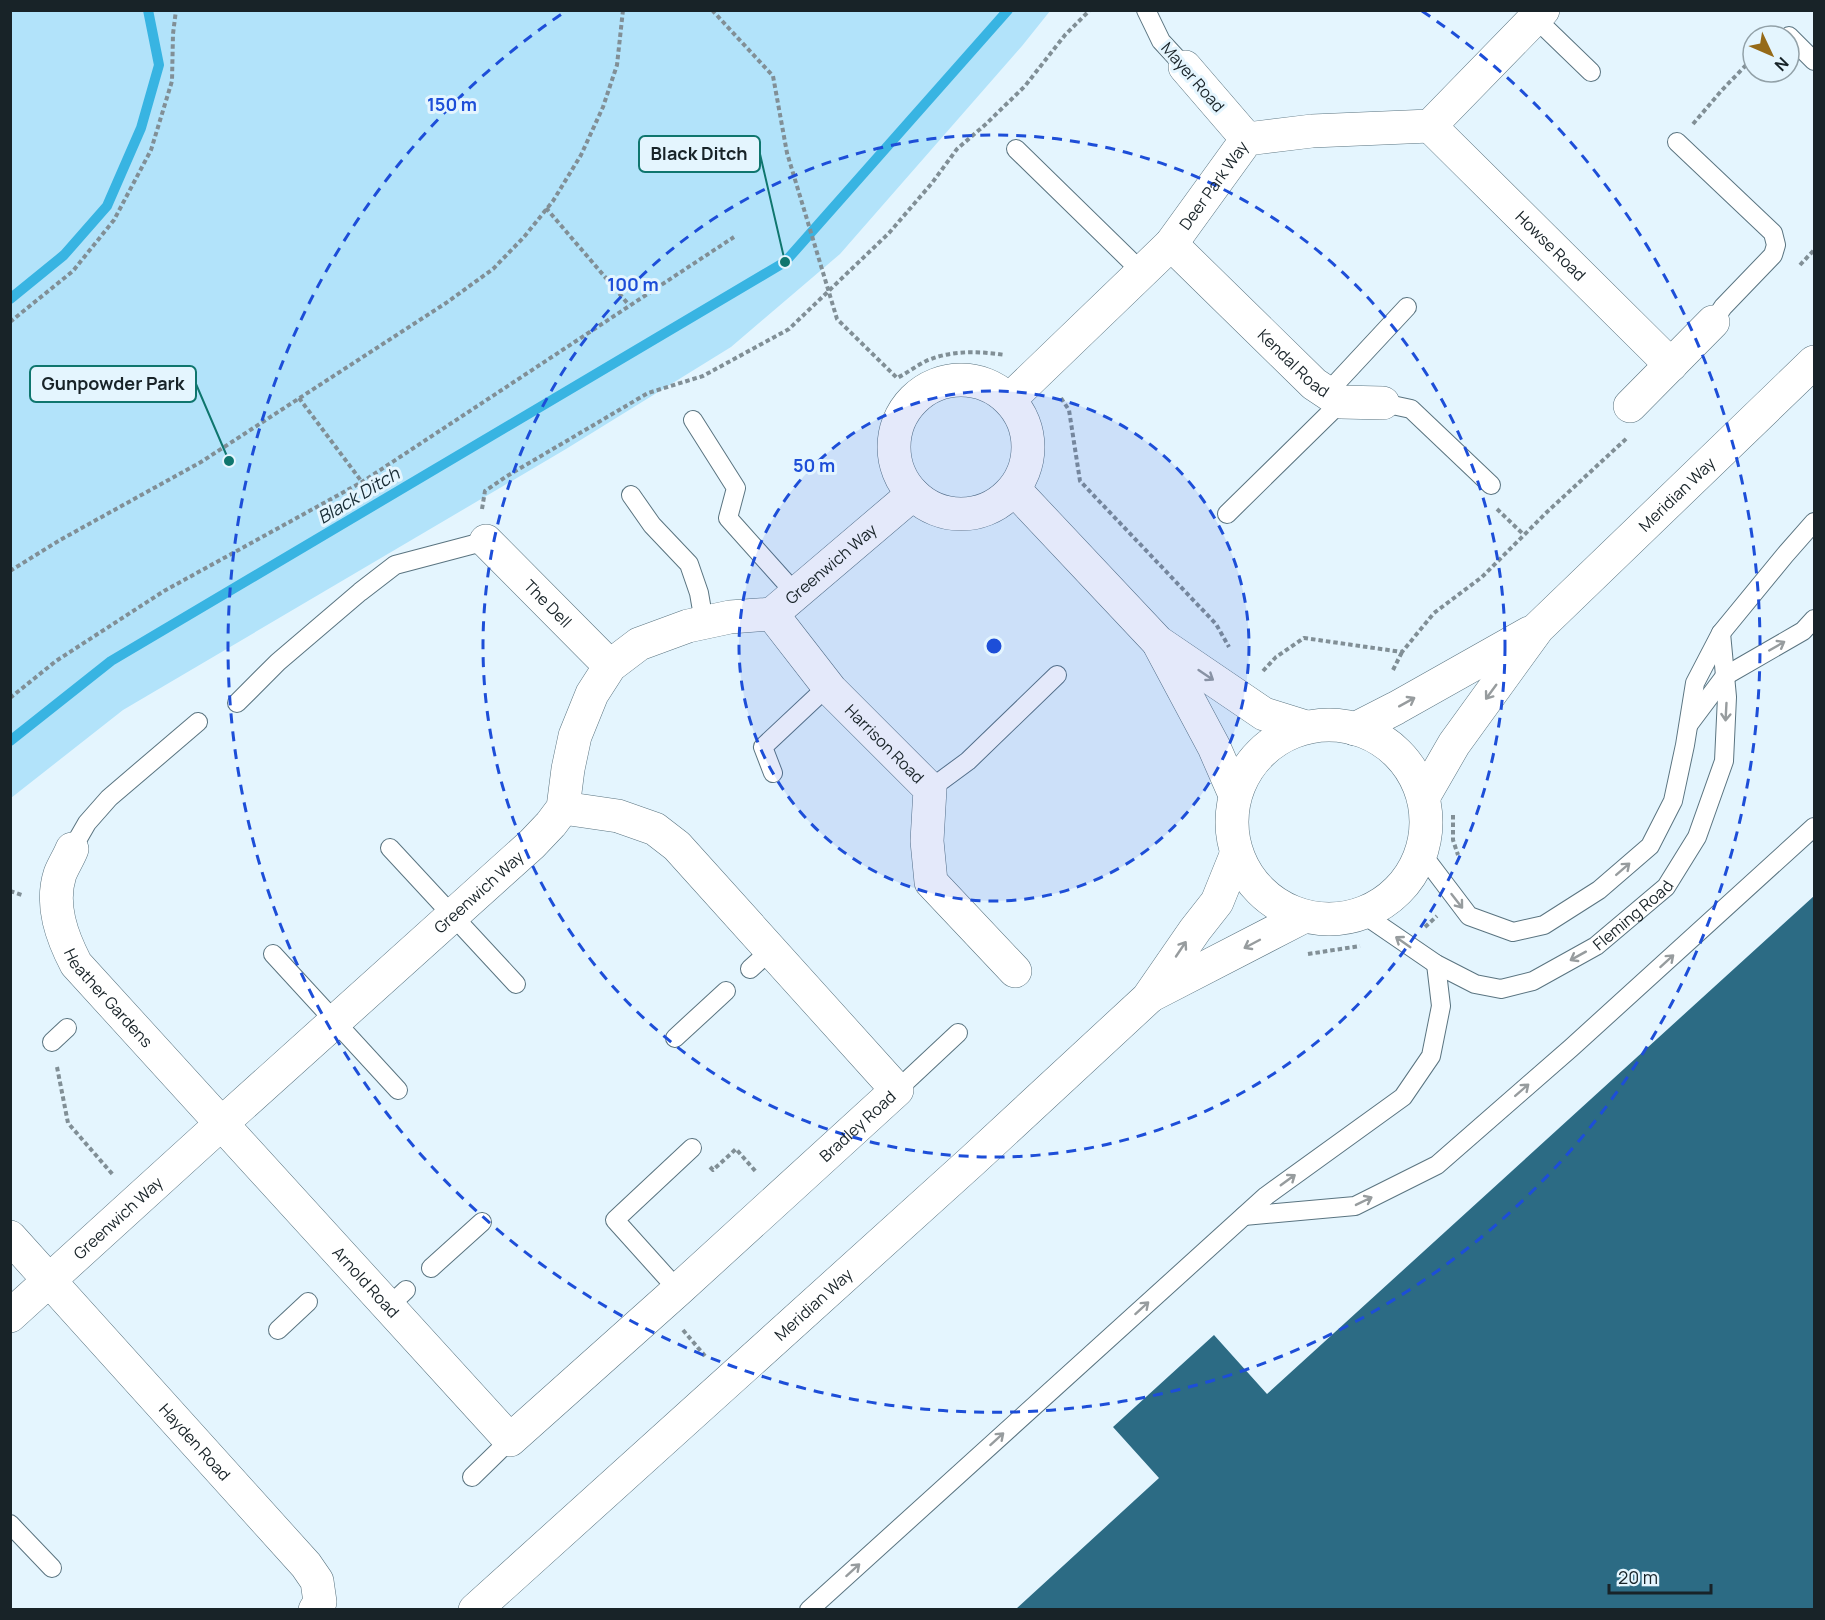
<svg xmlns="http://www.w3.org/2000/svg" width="1825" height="1620" font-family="Manrope,sans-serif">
<rect width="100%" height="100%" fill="#e4f5fe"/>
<!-- green -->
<polygon fill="#b2e3fa" points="11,10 1050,10 1050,11 1022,46 840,254 731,347 566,449 123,710 11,798"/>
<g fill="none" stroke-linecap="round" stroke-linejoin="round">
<!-- stream -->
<g stroke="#38b4e2" stroke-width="10">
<polyline points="10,299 64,255 107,206 141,128 159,65 148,10"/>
<polyline points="10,741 111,661 785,262 1008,10"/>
</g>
</g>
<!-- building -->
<polygon fill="#2c6b84" points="1814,896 1814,1610 1015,1610 1159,1478 1113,1427 1214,1335 1267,1394"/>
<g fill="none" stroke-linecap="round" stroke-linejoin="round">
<!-- lane casing -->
<g stroke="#5a7480" stroke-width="20">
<g id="lane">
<polyline points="1146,10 1161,41 1185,67"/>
<polyline points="1531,14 1591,72"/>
<polyline points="1789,36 1814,61"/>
<polyline points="1677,142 1773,233 1776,245 1773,255 1723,307 1713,322"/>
<polyline points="1016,149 1141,271"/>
<polyline points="1327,393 1407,307"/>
<polyline points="1383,403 1411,409 1491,485"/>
<polyline points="693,420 736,488 728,518 796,594"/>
<polyline points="631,495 652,525 689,564 699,593 704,622"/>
<polyline points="1227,514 1341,402"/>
<polyline points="237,703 278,662 360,592 395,565 486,541"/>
<polyline points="1689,724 1725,676 1803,631 1814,619"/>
<polyline points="773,773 763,747 828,686"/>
<polyline points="930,789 968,761 1057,675"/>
<polyline points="390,848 516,984"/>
<polyline points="72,849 87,823 109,798 198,722"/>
<polyline points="1422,854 1469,916 1513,932 1544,925 1599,890 1650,846 1673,801 1685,745 1695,683 1721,633 1785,555 1814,522"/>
<path id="s1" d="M1363,914l73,50 39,20 26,5 32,-8 63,-35 70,-59 31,-50 27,-76 3,-64 -6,-64"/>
<polyline points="273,954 398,1090"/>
<polyline points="750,969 771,950"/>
<polyline points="675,1038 726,991"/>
<polyline points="52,1042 67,1028"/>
<polyline points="897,1090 958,1033"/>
<polyline points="1244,1216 1355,1206 1437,1165 1571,1048 1814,827"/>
<polyline points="431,1268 482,1222"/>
<polyline points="678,1290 615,1220 692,1148"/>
<polyline points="388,1307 406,1290"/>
<polyline points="278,1330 308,1302"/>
<polyline points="472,1477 510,1440"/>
<polyline points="10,1524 52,1568"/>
<polyline points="809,1610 1266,1196 1403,1097 1431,1056 1441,1006 1436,964"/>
</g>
</g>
<!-- street casing -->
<g stroke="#5a7480" stroke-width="34">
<g id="street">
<polyline points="1185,67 1247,139"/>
<path id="s2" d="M1430,126l241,239"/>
<path id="s3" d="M1171,244l143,140 27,18 42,1"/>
<circle cx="961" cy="447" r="67"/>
<path id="s4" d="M1010,399l161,-155 76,-105 65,-8 118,-5 113,-116"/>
<polyline points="1630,406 1713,322"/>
<polyline points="1014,489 1158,642 1264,714 1306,727"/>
<path id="s5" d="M486,541l124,125"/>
<path id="s6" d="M772,614l59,76 99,99 -3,52 4,41 84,89"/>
<polyline points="1160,646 1214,747 1235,795"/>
<path id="s7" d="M72,849c-3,8 -9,17 -12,25 -10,31 2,63 16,90l434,476 168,-150 219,-200 -220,-244 -22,-17 -37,-13 -55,-8"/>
<path id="s8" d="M10,1237l296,328 11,16 3,21 -5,8"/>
<path id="s9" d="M10,1316l211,-192 311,-280 19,-20 12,-16 5,-39 7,-33 17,-42 18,-28 29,-22 49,-18 42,-9 42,-3 141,-120"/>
</g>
</g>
<!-- primary casing -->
<g stroke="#5a7480" stroke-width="34">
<g id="primary">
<circle cx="1329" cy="822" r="97"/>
<polyline points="1355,729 1396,708 1529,633"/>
<path id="s10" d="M1424,796l30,-52 84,-116 276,-266"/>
<polyline points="1150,996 1303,917"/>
<path id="s11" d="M475,1610l497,-449 176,-163 47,-68 22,-28 19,-47"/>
</g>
</g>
<!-- path -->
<g stroke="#818f96" stroke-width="4" stroke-dasharray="4.5 3" stroke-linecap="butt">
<path d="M712,10l61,66 14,77 50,166 60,59c10,-5 19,-12 29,-17 25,-11 53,-10 79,-6"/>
<polyline points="1693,124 1722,90 1753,58"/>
<polyline points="546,208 629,305"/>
<polyline points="1800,265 1814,250"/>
<polyline points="10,322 73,271 114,220 151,150 172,81 173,34 176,10"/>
<polyline points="299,398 362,482"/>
<polyline points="1061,398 1069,410 1080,481 1216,624 1229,647"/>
<polyline points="482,509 485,491 507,476 648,393 703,376 789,329 889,233 932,183 957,149 986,124 1025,86 1065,35 1090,10"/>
<polyline points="1497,509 1524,535"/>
<polyline points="10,571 60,540 201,462 446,303 493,269 524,237 553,201 581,155 603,107 617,65 623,10"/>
<polyline points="1393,670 1402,652"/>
<polyline points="1263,671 1276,657 1304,638 1402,652 1434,613 1482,577 1547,512 1627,438"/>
<polyline points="10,698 56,661 164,591 362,482 734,237"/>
<polyline points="1453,815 1453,840 1458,855"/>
<polyline points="10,891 22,895"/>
<polyline points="1425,927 1437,916"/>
<polyline points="1308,954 1360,946"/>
<polyline points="57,1067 68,1123 114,1176"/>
<polyline points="710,1167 713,1170 736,1149 757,1173"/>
<polyline points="683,1330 705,1356"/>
</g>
<!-- lane -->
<use href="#lane" stroke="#fff" stroke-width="18"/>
<!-- street -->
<use href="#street" stroke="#fff" stroke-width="33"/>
<!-- primary -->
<use href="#primary" stroke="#fff" stroke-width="33"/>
</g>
<!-- one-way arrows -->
<defs><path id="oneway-shaft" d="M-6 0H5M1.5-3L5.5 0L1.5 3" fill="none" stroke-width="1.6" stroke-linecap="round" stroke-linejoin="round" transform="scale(1.5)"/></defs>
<g stroke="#979c9e">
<use href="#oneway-shaft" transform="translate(1777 646) rotate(-30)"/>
<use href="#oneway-shaft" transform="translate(1206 675) rotate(34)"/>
<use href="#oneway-shaft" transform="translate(1491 692) rotate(126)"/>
<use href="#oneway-shaft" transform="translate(1407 702) rotate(-29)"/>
<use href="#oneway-shaft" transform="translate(1726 712) rotate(93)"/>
<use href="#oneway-shaft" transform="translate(1623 869) rotate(-41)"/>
<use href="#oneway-shaft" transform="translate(1457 901) rotate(52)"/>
<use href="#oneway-shaft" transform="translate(1403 942) rotate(-145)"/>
<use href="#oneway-shaft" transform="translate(1252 944) rotate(152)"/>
<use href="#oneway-shaft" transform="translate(1181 949) rotate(-56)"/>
<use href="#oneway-shaft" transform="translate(1578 956) rotate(151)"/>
<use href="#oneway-shaft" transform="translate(1667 961) rotate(-42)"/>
<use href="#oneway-shaft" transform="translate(1522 1090) rotate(-41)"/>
<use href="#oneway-shaft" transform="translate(1288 1180) rotate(-36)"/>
<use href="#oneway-shaft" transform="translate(1364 1201) rotate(-26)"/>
<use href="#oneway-shaft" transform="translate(1142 1308) rotate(-42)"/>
<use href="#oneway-shaft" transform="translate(997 1439) rotate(-42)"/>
<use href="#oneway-shaft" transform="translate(853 1570) rotate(-42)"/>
</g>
<!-- distance rings -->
<circle cx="994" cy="646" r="255" fill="#1d4ed8" fill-opacity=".12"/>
<g fill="none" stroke="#1d4ed8" stroke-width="3" stroke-dasharray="10 8">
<circle cx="994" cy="646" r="255"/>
<circle cx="994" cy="646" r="511"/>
<path d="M1422 11A766 766 0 1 1 566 11"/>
</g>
<g text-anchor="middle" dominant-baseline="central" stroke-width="6" stroke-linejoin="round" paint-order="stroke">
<!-- street labels -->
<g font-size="16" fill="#182328" stroke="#e4f5fe">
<text transform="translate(1193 77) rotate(49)">Mayer Road</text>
<text stroke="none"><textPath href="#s4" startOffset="296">Deer Park Way</textPath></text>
<text stroke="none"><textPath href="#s2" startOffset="170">Howse Road</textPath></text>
<text stroke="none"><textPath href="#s3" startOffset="171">Kendal Road</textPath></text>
<text stroke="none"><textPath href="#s10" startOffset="396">Meridian Way</textPath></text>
<text stroke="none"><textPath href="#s9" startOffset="1154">Greenwich Way</textPath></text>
<text stroke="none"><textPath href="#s5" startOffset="88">The Dell</textPath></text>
<text stroke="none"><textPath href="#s6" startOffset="172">Harrison Road</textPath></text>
<text stroke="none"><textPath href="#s9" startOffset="632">Greenwich Way</textPath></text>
<text stroke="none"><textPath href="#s1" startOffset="312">Fleming Road</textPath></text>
<text stroke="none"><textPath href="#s7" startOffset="168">Heather Gardens</textPath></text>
<text stroke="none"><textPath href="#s7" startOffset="1234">Bradley Road</textPath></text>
<text stroke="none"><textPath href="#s9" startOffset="146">Greenwich Way</textPath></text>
<text stroke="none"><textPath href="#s7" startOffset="552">Arnold Road</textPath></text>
<text stroke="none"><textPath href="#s11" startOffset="456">Meridian Way</textPath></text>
<text stroke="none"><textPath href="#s8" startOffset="276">Hayden Road</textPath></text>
</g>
<!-- water labels -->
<g font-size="18" font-style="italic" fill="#182c35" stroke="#e4f5fe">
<text transform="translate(358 495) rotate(-31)">Black Ditch</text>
</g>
</g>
<circle cx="994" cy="646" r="9" fill="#1d4ed8" stroke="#e4f5fe" stroke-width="3"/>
<g font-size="18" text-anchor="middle" font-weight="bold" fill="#1d4ed8" stroke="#e4f5fe" stroke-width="6" stroke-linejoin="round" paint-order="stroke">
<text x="452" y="111">150 m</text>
<text x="633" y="291">100 m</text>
<text x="814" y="472">50 m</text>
</g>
<!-- callouts -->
<path fill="none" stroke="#0f766e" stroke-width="2" d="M785 262L760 154M229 461L196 384"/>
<g fill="#0f766e" stroke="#e4f5fe" stroke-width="2">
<circle cx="785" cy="262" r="6"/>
<circle cx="229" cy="461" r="6"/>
</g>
<g fill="#e4f5fe" stroke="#0f766e" stroke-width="2">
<rect x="639" y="136" width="121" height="36" rx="6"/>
<rect x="30" y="366" width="166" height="36" rx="6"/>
</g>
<g font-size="18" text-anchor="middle" font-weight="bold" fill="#182328">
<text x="699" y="160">Black Ditch</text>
<text x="113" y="390">Gunpowder Park</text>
</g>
<!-- border -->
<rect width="1825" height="1620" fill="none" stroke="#182328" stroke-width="24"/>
<!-- north arrow -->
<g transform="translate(1771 54) rotate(134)"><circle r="28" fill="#e4f5fe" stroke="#92a1a8" stroke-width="1.5"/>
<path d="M0-4.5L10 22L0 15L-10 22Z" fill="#966a18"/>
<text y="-9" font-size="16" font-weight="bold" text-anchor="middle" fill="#182328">N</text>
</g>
<!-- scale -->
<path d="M1609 1584v9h102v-9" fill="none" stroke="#182328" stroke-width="3"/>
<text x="1618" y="1584" font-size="18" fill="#182328" stroke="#e4f5fe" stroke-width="4.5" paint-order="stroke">20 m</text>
</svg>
